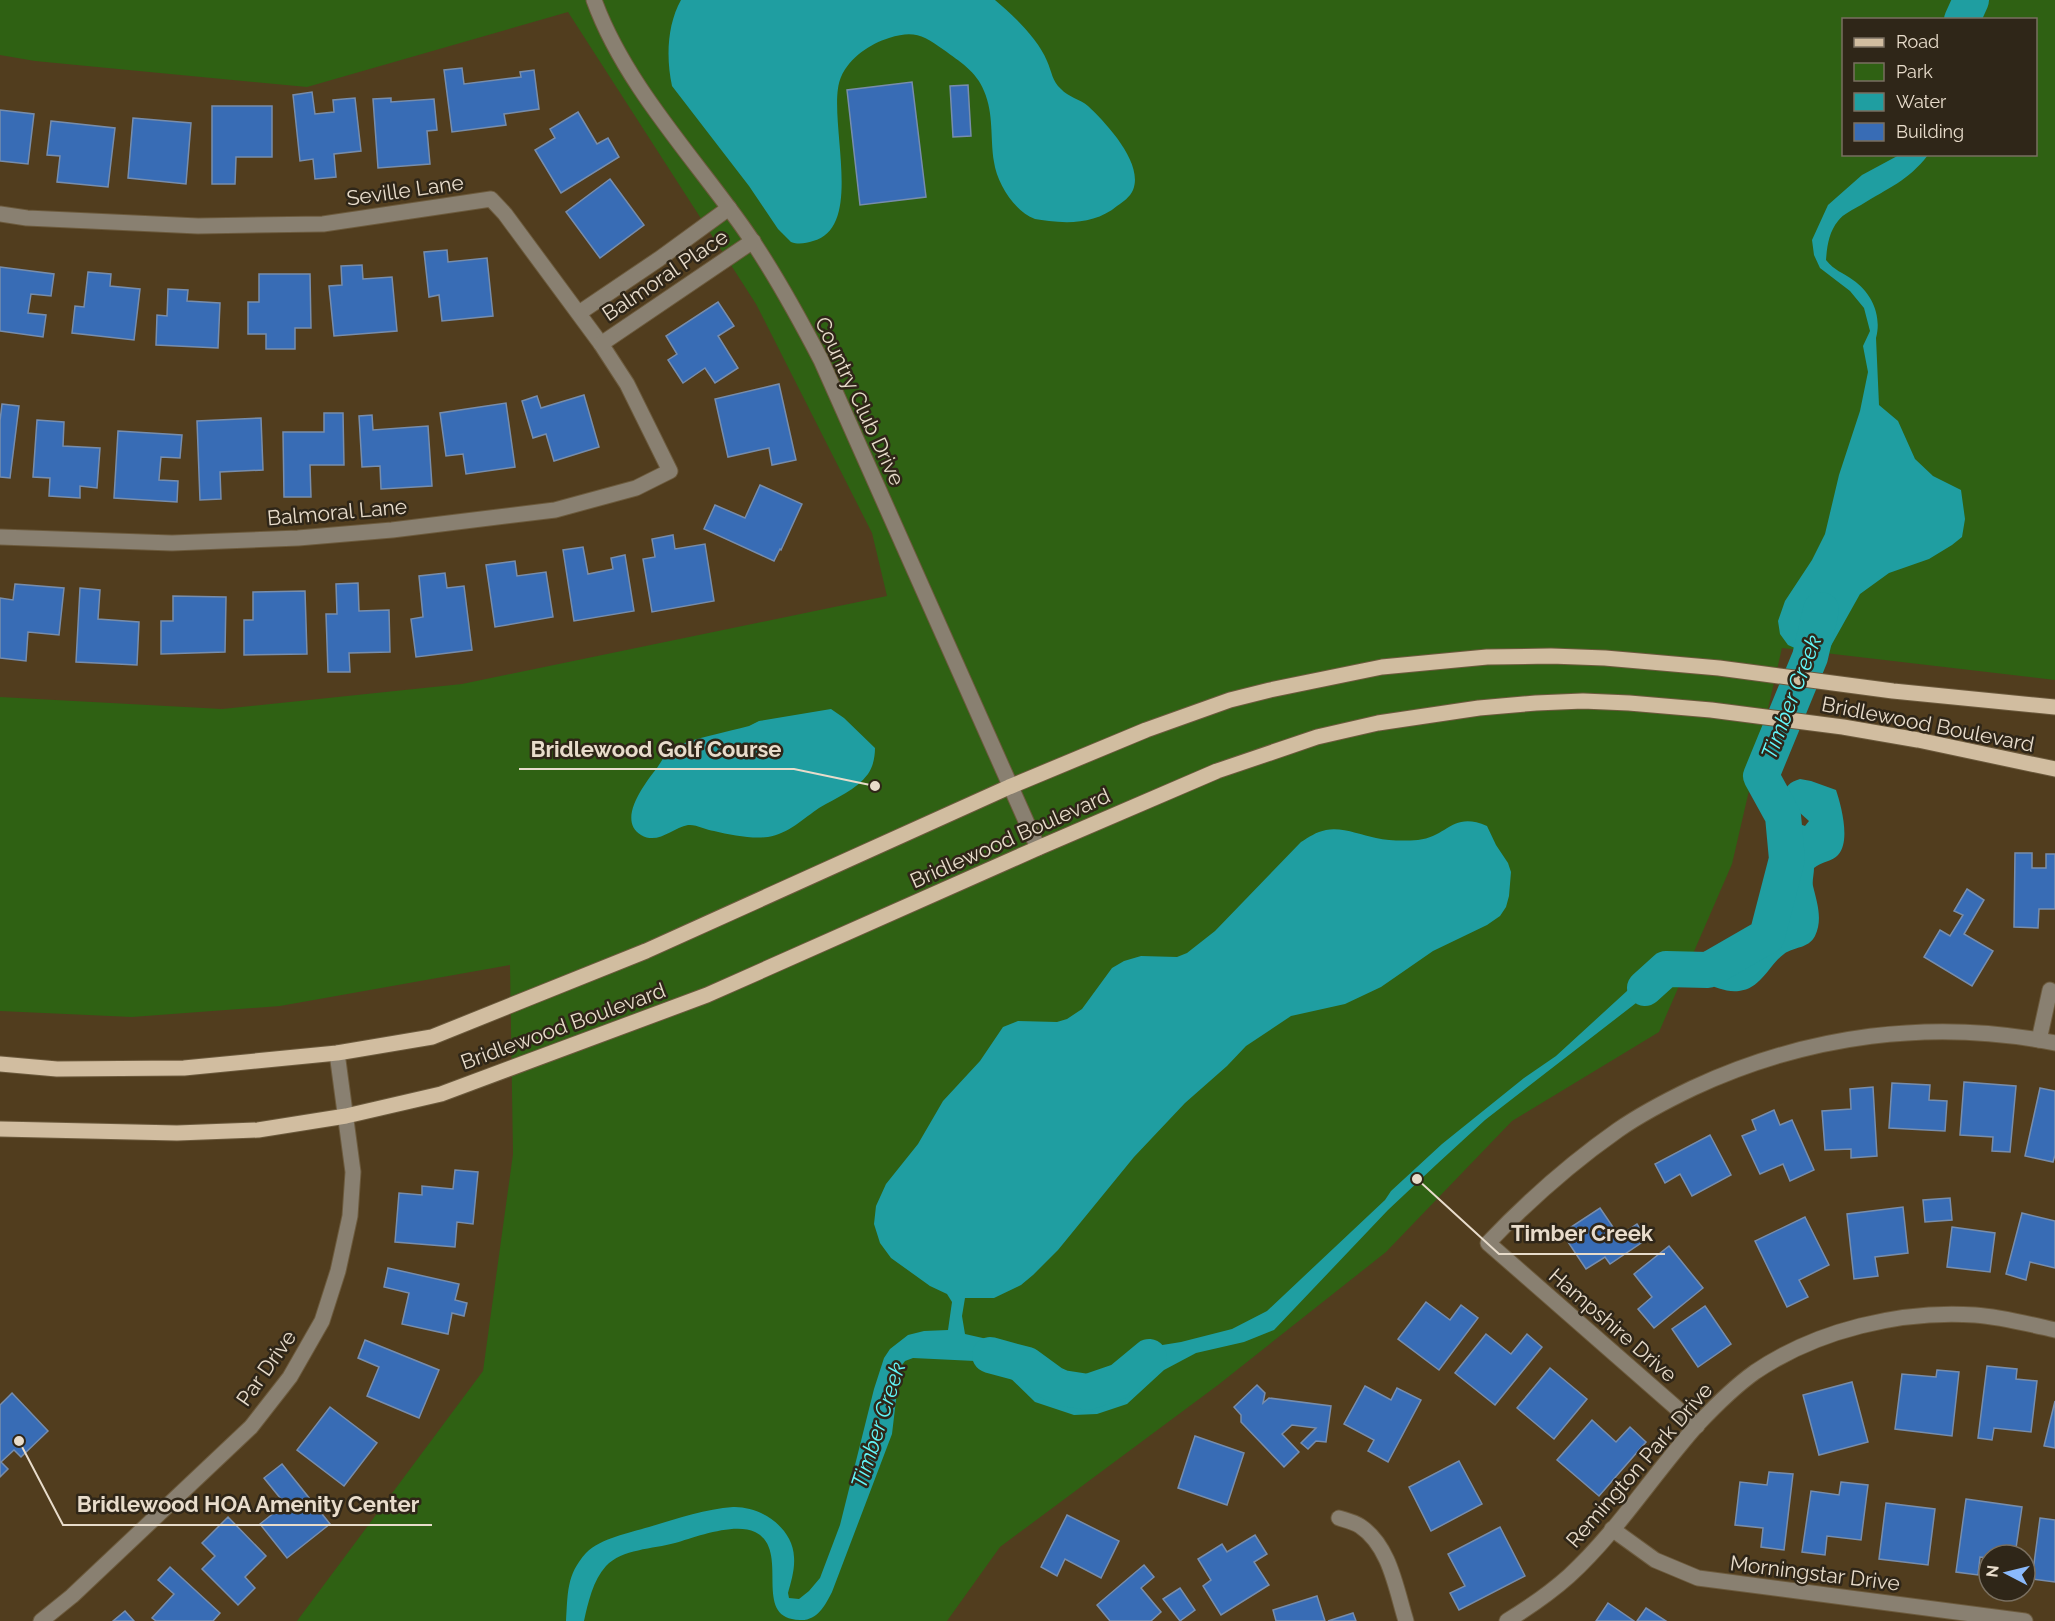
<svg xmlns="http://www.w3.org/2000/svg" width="2055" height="1621" font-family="Raleway,sans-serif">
<rect width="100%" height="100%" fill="#513d1e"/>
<!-- green -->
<path fill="#2f6113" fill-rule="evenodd" d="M0,0h2055v680l-273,-32 -50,216 -73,168 -147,89 -126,131 -168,133 -218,162 -53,74h-650l186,-250 30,-217 -3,-189 -230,41 -148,11 -132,-6v-314l222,12 240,-25 425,-88 -15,-63 -116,-229 -188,-292 -261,75 -272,-26 -35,-6zM1844,20h192v134h-192z"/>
<!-- water -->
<g fill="#1f9ea1">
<path d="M681,0h314c18,15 43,39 52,61 5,11 5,20 14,28 7,8 19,10 27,17 18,17 56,57 45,84 -3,7 -10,12 -16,16 -19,16 -44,18 -68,15 -5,-1 -10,-1 -14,-2 -21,-8 -38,-36 -41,-57 -4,-24 0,-48 -10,-71 -7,-19 -25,-30 -40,-41 -21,-15 -30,-20 -55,-12 -19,6 -39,19 -48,39 -16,37 26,150 -28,164 -7,2 -14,4 -22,1l-13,-13 -29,-43 -77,-100c-6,-28 -5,-61 9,-86z"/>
<path d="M1901,154l27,1c-20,26 -40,33 -67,50 -7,4 -18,9 -23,16 -9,11 -11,25 -12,39 9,11 16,12 27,20 19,13 29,36 23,58l3,67 19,16 17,38 18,17 28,14 4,29 -3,18 -10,8 -23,14 -40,14 -29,21 -37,66 -25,-4 -1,-7 -9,-4 -8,-11 -2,-13 7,-20 27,-41 13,-26 14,-59 21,-64 8,-39 -5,-26 7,-15 -6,-23 -14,-17 -30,-23 -6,-13 -2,-15 16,-35 34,-30z"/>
<path d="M831,709l13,9 31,30c0,9 -2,19 -7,26 -12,16 -32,24 -49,34 -15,10 -31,26 -51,29 -17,2 -37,-2 -54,-6 -8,-1 -18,-7 -26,-6 -16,3 -30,20 -47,10 -25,-15 5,-53 16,-67 5,-7 10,-18 17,-21 20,-9 53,-15 75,-21l10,-5z"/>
<path d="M1800,779l11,2 25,9c5,15 15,51 2,65 -5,6 -17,7 -24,13 0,6 -2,13 -1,18 4,17 10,33 2,50 -7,13 -20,10 -31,18 -15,11 -23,35 -45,37 -34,4 -62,-42 -90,2l-164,127 -48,44 -49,46 -114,120 -30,12 -48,11 -32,17 -37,34 -30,10 -23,1 -39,-13 -33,-32 -12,-5 -15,-4 -62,-3 -8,3 -6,8 -2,8 -1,23 -4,34 -60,158c-7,14 -15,29 -32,28 -50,-1 -8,-70 -45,-88 -20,-10 -60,5 -80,11 -22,6 -53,6 -69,23 -13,14 -18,37 -22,55h-18c2,-27 0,-46 20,-68 15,-15 43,-20 63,-26 27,-8 56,-18 84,-20 28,-1 60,21 61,50 1,12 -3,25 -6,36l1,5 10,1 10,-8 11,-13 20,-53 34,-136 10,-31 6,-9 18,-14 16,-4 24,-1 4,-28 -5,-8 -17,-8 -39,-28 -11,-15 -6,-19 2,-18 10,-22 32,-40 25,-43 37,-40 23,-34 15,-6 39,1 10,-3 15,-10 30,-41 12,-7 17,-5 36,1 10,-4 28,-22 86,-89c8,-5 15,-10 25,-12 17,-3 34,5 50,8 13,3 29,3 42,2 30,-3 34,-29 69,-14l9,19 12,18 3,9 -2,24 -3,11 -6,9 -13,9 -54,26 -52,36 -36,17 -54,12 -45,30 -19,20 -42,37 -51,54 -76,93 -25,25 -12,10 -27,13h-29l-3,18 3,18 53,12 10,10 9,19 14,13 13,6 16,1 26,-7 44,-41 31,-5 51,-13 35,-18 118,-111 6,-9 51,-47 82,-66 32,-22 95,-87 16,-4 35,9 47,-44 15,-18 20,-4 8,-11 1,-10 -4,-18 -4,-3h-10c-4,-15 -1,-31 7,-44l6,-2 17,6 4,-5 -19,-17 -6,-8c1,-10 6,-14 16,-17z"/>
</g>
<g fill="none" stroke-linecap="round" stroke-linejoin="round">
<!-- river -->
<g stroke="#1f9ea1" stroke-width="36">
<polyline points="1962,20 1971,0"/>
<polyline points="1645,988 1666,969 1708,970 1767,936 1787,859 1783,816 1761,776 1810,657 1821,610"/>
<polyline points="990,1355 1027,1365 1053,1384 1062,1388 1088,1392 1120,1381 1149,1357"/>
</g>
</g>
<!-- building -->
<g fill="#386cb5" stroke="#778dac" stroke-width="1.5">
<polygon points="462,68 464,84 521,77 520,72 534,70 539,109 504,114 506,125 452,132 444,70"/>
<polygon points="912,82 926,197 860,205 847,90"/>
<polygon points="968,85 971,136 953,137 950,86"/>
<polygon points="312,92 315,114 334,112 333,100 355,98 361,151 334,154 336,177 315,179 313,159 300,161 293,95"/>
<polygon points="391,98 391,102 434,99 437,130 427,131 430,164 378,168 373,99"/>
<polygon points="212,106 272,106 272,157 236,157 235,184 212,184"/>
<polygon points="0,110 34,114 28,164 0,161"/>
<polygon points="578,112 597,144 608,138 619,157 561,193 535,150 555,138 550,129"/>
<polygon points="133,118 191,123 186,184 128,178"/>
<polygon points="51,121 115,128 108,187 57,182 60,156 47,155"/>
<polygon points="610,179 644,225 600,258 566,212"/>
<polygon points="447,250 448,262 487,258 493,316 442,321 439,295 429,297 424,252"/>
<polygon points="362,265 363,279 392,277 397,331 334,336 329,286 342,285 341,266"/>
<polygon points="0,267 54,274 51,296 31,294 28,313 46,315 43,337 0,331"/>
<polygon points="88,272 111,274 110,286 140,289 134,340 72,333 75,306 84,307"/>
<polygon points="259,274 310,274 311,328 295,328 295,349 266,349 266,334 248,334 248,302 259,302"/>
<polygon points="168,289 188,290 187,301 220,303 218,348 156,345 157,315 167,316"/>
<polygon points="718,302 734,326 718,336 738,368 715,383 705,368 683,383 668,360 677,354 666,336"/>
<polygon points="779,384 796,460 772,465 769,448 728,457 715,399"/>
<polygon points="584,395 599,447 554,461 546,434 533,438 522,401 537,396 541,408"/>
<polygon points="506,403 515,467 466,474 463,454 446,456 440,413"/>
<polygon points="2,404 19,406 10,478 0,477 0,421"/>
<polygon points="324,413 343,413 344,465 310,465 311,497 284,497 283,432 324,432"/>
<polygon points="372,415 373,430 428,426 432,486 381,489 380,466 362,467 359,416"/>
<polygon points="261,418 263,470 220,472 221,499 200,500 197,421"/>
<polygon points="37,420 64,422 63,446 100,448 97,488 80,486 80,498 49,496 50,478 33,477"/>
<polygon points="118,431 182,435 180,458 161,457 159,480 178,481 177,502 114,498"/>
<polygon points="760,485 802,504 781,550 780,549 774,561 704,529 715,505 745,518"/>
<polygon points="673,535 675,549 705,544 714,601 652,612 643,559 655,557 652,539"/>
<polygon points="583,547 588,574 613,569 611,558 625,555 634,611 574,621 563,550"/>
<polygon points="515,561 517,576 546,572 553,617 495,627 486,565"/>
<polygon points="445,573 447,588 464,586 472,650 416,657 411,619 423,617 419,576"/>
<polygon points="358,583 359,611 389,610 390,652 349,653 350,672 328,672 326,614 337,614 336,584"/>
<polygon points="15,584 64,588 59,635 28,632 26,661 0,658 0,598 13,600"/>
<polygon points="80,588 100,590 98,619 139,622 137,665 76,662"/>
<polygon points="305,591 307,654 244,655 244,620 253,620 253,592"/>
<polygon points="173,596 226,597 225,652 161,654 161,621 173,621"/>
<polygon points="2015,853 2032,853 2032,868 2046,868 2046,854 2055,854 2055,909 2039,909 2038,928 2014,927"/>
<polygon points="1967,889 1984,900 1964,934 1993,951 1972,986 1924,957 1940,930 1950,936 1963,915 1954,911"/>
<polygon points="1964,1082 2016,1086 2010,1152 1992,1151 1993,1137 1960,1135"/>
<polygon points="1892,1083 1930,1085 1929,1100 1947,1101 1945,1131 1889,1128"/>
<polygon points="1873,1087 1877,1156 1851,1158 1851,1149 1825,1150 1822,1111 1851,1109 1850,1089"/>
<polygon points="2040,1088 2055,1091 2055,1155 2053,1162 2025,1156"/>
<polygon points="1774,1110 1780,1125 1792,1120 1814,1170 1790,1181 1783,1164 1760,1174 1742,1136 1756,1130 1752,1120"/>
<polygon points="1710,1135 1731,1175 1692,1196 1680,1174 1665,1183 1655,1164"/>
<polygon points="455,1170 478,1172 473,1224 457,1222 455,1247 395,1242 399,1193 422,1195 422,1186 453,1189"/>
<polygon points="1950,1198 1952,1220 1925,1222 1923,1200"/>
<polygon points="1903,1207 1908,1253 1875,1257 1878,1276 1854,1279 1847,1214"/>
<polygon points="1600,1208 1619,1236 1637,1224 1647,1239 1610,1264 1605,1257 1586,1269 1562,1233"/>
<polygon points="2022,1213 2055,1221 2055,1268 2030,1262 2026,1280 2006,1274"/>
<polygon points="1805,1217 1829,1265 1799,1280 1808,1297 1787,1307 1755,1241"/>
<polygon points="1952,1227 1995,1233 1990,1272 1947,1267"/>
<polygon points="1669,1246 1703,1288 1654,1328 1638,1309 1652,1297 1634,1274"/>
<polygon points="388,1268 459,1284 455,1300 467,1303 464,1316 452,1313 448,1334 402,1324 409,1293 384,1287"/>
<polygon points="1426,1302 1450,1320 1461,1305 1478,1318 1439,1370 1398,1339"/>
<polygon points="1705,1306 1731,1344 1698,1367 1672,1329"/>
<polygon points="1486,1334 1511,1354 1527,1334 1542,1347 1495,1405 1455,1373"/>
<polygon points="365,1340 439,1370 419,1418 367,1396 379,1367 358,1358"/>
<polygon points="1987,1366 2017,1369 2016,1379 2037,1381 2031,1432 1994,1428 1992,1440 1978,1438"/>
<polygon points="1550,1368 1587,1399 1554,1439 1517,1408"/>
<polygon points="1937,1370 1959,1372 1952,1436 1895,1429 1902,1374 1936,1377"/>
<polygon points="1852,1382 1868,1442 1819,1455 1803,1395"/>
<polygon points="1257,1385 1265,1393 1263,1403 1269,1398 1331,1406 1326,1442 1316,1441 1308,1449 1301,1443 1316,1428 1292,1425 1282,1434 1299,1452 1284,1467 1241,1422 1241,1415 1234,1407"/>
<polygon points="1365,1386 1391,1400 1397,1388 1421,1400 1388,1462 1368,1451 1374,1440 1344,1424"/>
<polygon points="12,1393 48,1431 21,1457 14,1450 1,1462 8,1469 0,1477 0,1405"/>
<polygon points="2055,1401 2055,1448 2044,1446"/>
<polygon points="330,1407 377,1443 344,1486 297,1450"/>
<polygon points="1592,1420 1616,1442 1630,1427 1646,1442 1599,1496 1557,1460"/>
<polygon points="1195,1436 1244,1453 1227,1505 1178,1488"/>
<polygon points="1459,1461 1482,1504 1431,1531 1409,1487"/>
<polygon points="282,1464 330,1524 287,1558 260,1524 285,1504 264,1478"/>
<polygon points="1769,1472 1793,1474 1784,1550 1761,1547 1763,1528 1735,1525 1740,1482 1767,1485"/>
<polygon points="1841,1482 1868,1485 1861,1540 1827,1536 1825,1555 1802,1552 1811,1491 1839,1495"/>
<polygon points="1966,1499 2022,1507 2015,1555 1989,1555 1989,1558 1980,1557 1978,1575 1956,1572"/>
<polygon points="1886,1503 1935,1509 1928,1565 1879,1559"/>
<polygon points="1067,1515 1119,1541 1101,1578 1065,1559 1057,1576 1041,1567"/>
<polygon points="228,1517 266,1556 245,1577 255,1588 238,1605 202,1569 215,1556 202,1543"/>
<polygon points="2040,1518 2055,1520 2055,1582 2032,1579"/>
<polygon points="1500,1527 1525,1576 1459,1610 1450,1593 1465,1586 1448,1554"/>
<polygon points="1255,1535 1267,1554 1254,1562 1269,1585 1221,1615 1203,1586 1211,1580 1198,1559 1222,1544 1227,1552"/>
<polygon points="1144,1565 1154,1577 1141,1588 1161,1612 1151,1621 1110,1621 1097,1605"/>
<polygon points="170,1567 220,1613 213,1621 156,1621 152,1618 174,1594 158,1580"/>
<polygon points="1180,1588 1195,1610 1180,1621 1163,1599"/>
<polygon points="1317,1596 1325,1621 1276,1621 1273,1610"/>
<polygon points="1608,1603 1634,1621 1596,1621"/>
<polygon points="1646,1608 1666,1621 1637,1621"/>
<polygon points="125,1611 134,1621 113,1621"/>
<polygon points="1353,1613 1356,1621 1328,1621"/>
</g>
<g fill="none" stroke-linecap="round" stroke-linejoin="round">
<!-- minor casing -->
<g stroke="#6c5a3d" stroke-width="17">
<g id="minor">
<path d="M594,0c30,83 97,154 148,226 30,42 55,88 79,134l217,488"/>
<polyline points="0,214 27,218 198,226 323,224 491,199 505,214 601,344 627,384 670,471 636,488 555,510 392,530 298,538 172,543 0,537"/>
<polyline points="579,313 659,259 729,208"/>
<polyline points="601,344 753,241"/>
<polyline points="2039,1040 2050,990"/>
<path d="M1697,1426l-209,-183c40,-42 83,-80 130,-113 23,-16 50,-30 75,-42 114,-53 239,-70 362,-45"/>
<path d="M1339,1518c6,2 15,4 21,8 30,20 36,63 46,95"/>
<polyline points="1612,1529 1655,1560 1698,1578 2025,1621"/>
<polyline points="41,1621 72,1596 251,1427 290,1377 322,1321 338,1271 350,1216 353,1172 337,1053"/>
<path d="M1507,1621c21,-13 43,-28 62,-45 49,-45 85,-103 129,-152 17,-18 36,-37 57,-52 62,-42 146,-62 220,-57 27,2 54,9 80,15"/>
</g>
</g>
<!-- major casing -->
<g stroke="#6c5a3d" stroke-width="17">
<g id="major">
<polyline points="0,1064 57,1069 184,1068 337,1053 432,1037 646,951 1009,787 1146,730 1230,700 1270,690 1382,667 1487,657 1551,656 1605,658 1719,668 1893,691 2055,707"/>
<polyline points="0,1129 177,1133 258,1130 346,1116 441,1094 707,995 1038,848 1217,771 1317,737 1378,723 1479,708 1536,703 1583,701 1629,703 1711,710 1843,727 1918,740 2055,769"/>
</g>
</g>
<!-- minor -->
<use href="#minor" stroke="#898071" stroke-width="15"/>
<!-- major -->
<use href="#major" stroke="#d1bda0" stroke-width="15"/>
</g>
<g text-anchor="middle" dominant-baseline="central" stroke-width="5" stroke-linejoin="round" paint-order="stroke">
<!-- street labels -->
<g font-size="21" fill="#e8dccb" stroke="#2f2618">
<text transform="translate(405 190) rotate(-8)">Seville Lane</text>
<text transform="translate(665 275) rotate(-34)">Balmoral Place</text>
<text transform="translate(860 401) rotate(65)">Country Club Drive</text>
<text transform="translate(337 512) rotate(-5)">Balmoral Lane</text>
<text transform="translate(1928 724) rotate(11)">Bridlewood Boulevard</text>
<text transform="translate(1010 838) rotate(-24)">Bridlewood Boulevard</text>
<text transform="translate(563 1026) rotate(-20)">Bridlewood Boulevard</text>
<text transform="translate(1613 1325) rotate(41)">Hampshire Drive</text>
<text transform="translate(266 1368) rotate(-55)">Par Drive</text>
<text transform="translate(1639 1465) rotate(-49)">Remington Park Drive</text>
<text transform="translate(1815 1573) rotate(7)">Morningstar Drive</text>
</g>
<!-- water labels -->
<g font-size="22" font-style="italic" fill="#63f8fb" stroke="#2f2618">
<text transform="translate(1791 697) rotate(-69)">Timber Creek</text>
<text transform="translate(878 1425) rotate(-72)">Timber Creek</text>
</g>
</g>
<!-- callouts -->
<path fill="none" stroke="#e8dccb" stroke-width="2" d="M875 786L794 769H519M1417 1179L1499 1254H1665M19 1441L63 1525H432"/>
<g fill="#e8dccb" stroke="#2f2618" stroke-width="2">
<circle cx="875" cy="786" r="6"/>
<circle cx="1417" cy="1179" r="6"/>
<circle cx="19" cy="1441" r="6"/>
</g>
<g font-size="22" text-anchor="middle" font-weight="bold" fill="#e8dccb" stroke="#2f2618" stroke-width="5" stroke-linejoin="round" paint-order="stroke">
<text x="656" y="757">Bridlewood Golf Course</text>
<text x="1582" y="1241">Timber Creek</text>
<text x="248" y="1512">Bridlewood HOA Amenity Center</text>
</g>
<!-- legend -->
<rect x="1842" y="18" width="195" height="138" fill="#2f2618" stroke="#796f60" stroke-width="1.5"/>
<rect x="1854" y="38" width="30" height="9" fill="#d1bda0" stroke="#796f60" stroke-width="1.5"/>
<text x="1896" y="48" font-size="18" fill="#e8dccb">Road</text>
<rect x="1854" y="63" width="30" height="18" fill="#2f6113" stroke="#796f60" stroke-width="1.5"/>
<text x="1896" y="78" font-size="18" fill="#e8dccb">Park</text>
<rect x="1854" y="93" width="30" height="18" fill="#1f9ea1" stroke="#796f60" stroke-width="1.5"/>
<text x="1896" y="108" font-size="18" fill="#e8dccb">Water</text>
<rect x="1854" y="123" width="30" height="18" fill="#386cb5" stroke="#796f60" stroke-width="1.5"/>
<text x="1896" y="138" font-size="18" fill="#e8dccb">Building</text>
<!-- north arrow -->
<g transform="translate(2007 1573) rotate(277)"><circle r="28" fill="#2f2618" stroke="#796f60" stroke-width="1.5"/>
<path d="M0-4.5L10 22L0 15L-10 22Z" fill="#8bbafc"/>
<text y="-9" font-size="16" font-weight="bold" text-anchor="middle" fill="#e8dccb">N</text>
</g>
</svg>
